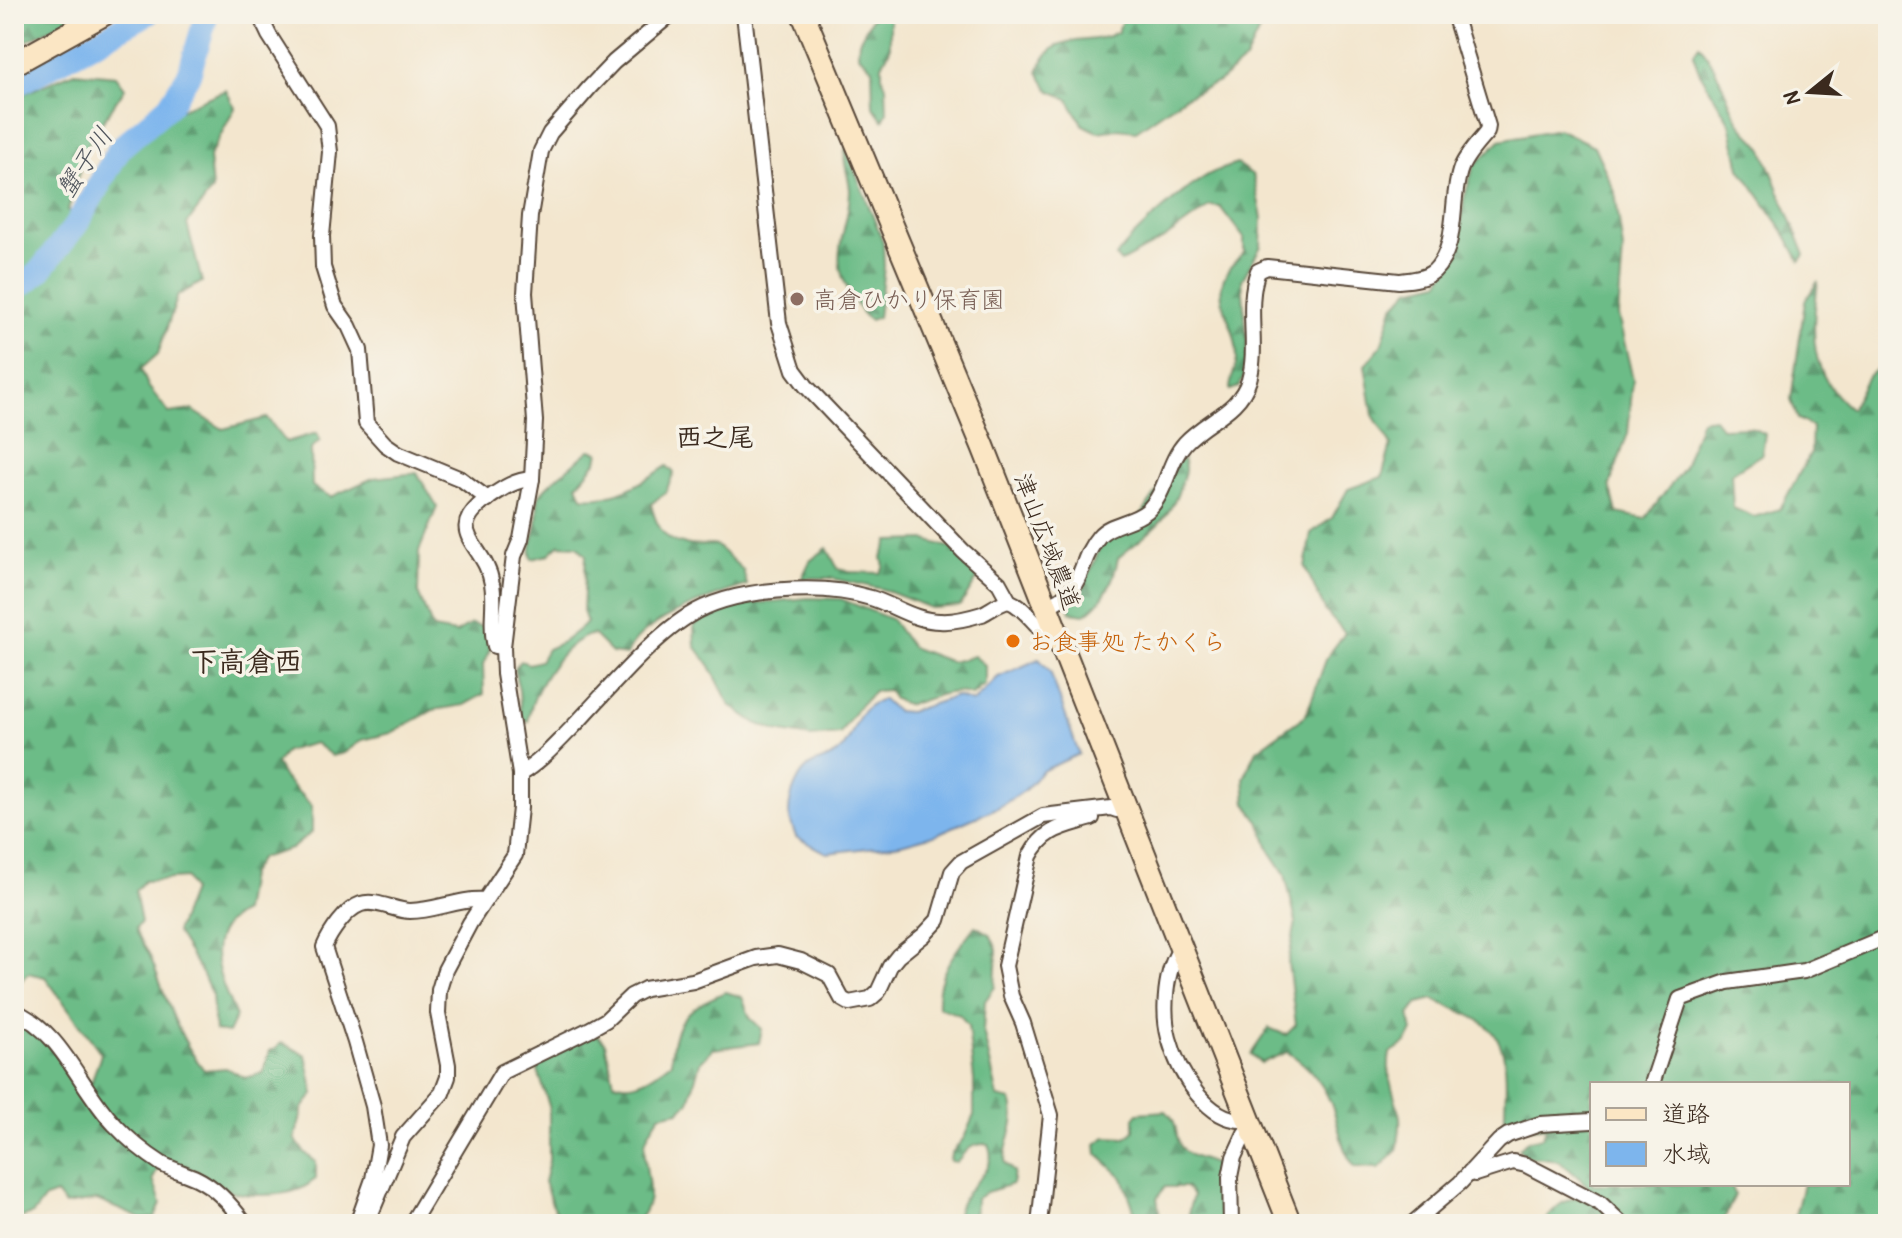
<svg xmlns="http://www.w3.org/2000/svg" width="1902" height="1238" font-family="'Patrick Hand','Klee One',sans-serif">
<defs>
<pattern id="forest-firs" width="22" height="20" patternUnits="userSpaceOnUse" patternTransform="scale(2)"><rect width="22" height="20" fill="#6cbc87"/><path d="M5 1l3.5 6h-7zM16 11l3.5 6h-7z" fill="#5a996e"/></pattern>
</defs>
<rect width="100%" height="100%" fill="#f7f3e8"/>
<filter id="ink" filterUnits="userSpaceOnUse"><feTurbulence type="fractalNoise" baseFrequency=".0125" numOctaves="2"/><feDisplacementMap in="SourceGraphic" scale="16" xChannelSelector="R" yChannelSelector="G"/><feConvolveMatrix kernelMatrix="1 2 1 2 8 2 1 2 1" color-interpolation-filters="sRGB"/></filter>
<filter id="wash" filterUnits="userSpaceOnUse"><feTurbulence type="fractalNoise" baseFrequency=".006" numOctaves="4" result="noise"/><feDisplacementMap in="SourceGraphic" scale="32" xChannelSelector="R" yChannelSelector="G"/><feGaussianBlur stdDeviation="1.8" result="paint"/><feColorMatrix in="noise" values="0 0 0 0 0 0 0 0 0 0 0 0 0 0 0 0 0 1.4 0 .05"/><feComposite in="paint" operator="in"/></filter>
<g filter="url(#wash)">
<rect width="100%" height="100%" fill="#f3e6ce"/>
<!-- forest -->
<g fill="url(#forest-firs)" stroke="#547352" stroke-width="2">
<polygon points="14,14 81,14 14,47"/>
<polygon points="874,14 890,16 890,49 882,65 882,76 886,86 887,112 883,120 873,106 872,68 858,54 859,41"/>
<path d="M1124,14h143l-22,46 -26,22 -34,15 -49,34 -19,-2 -19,3 -15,-7 -15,-26 -19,-9 -11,-18c18,-47 47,-22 80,-40z"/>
<path d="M1699,45c19,21 26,51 39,75 7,13 18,18 25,30l42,105 -5,6 -17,-31 -43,-62 -10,-45 -31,-52 -6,-17z"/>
<path d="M74,72l42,4 9,12 -37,56 -20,66 16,15c23,-41 47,-89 90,-112 16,-9 35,-16 52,-23l9,18 -26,49 3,33 -25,34 15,58 -24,13 -20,59 -17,15 7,17 21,27 23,-3 31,19 44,-11 19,24 31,-9 3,7 -9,9 1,37 19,11 42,-19 44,-5 20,34 -18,44 -1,42 15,36 23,4 15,-9 13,3 6,22 -7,16 1,29 -20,11 -31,5 -42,23 -29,7 -18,13 -12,3 -17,-13 -30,8 -9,13 8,14 28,28v26l-21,17 -31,9 -11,17 -6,37c-46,22 -22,70 -7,104l-8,17 -13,-2 -3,-35 -9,-21 -27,-43 16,-42 -6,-12 -42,3 -9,10 6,31 -5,6c3,12 9,17 14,28 17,42 25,77 54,114l22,-2 19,10 18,-5 7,-22 12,-8 24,12 8,39 -11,14 -8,31 9,13 12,10v17c-5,3 -10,8 -16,10 -17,7 -57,9 -74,0 -30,-15 -30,-28 -69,-19l-4,9 8,24 -6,15 -13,1 -45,-19 -32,5 -9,-11 -11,4 -12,16 -19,6v-198l36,21 42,40c1,-12 7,-18 9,-30l-56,-76 -17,-4 -14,16v-891z"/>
<path d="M1558,129l36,17 21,46 8,58 -5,66 15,63 -5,54 -18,52 7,28 28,6 39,-52 17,-47 13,-2 8,10 28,-1 15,7 -3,20 -31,20 2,34 21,9 26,-8 31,-57 1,-25 -14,-8 -7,-19 14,-99 13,-20c-6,50 -11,93 33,128l17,-33 20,-14v862h-95l10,-40h45v-100h-256v100h139l4,11 -13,29h-179c11,-17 20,-25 41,-28l4,-10c-27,-23 -23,-28 -62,-29l-7,-8 8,-8 15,-4 5,-10 -42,1c-2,-33 12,-85 -25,-107 -14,-9 -31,-13 -46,-22l-16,4 -9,12 4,16 -7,12 -16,10c-5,28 6,40 10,65 1,10 -2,23 -3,33l-18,17 -24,-1c-13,-16 -14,-32 -20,-52 -8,-26 -24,-49 -48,-63l-26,11 -10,-9 18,-26 17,7 10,-10 -8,-62 8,-41 -11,-48 -15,-23 -11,-30 -13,-18 -2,-25 13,-28 49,-35 21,-58 18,-24 -19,-21 -21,-45 6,-34 21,-15 16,-29 34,-12 9,-32 -18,-30 -8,-50 16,-19 12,-39 17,-18 29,-7 19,-27 6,-56 10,-33 26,-26z"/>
<path d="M846,148l37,94 1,25 -6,50 -8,3c-9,-5 -13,-15 -19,-25 -25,-42 -2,-61 -1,-104 0,-14 -9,-30 -4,-43z"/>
<path d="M1237,164l16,11 9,43 -1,28 -19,34 5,62 -2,32 -6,13 -9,3c0,-11 6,-20 7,-31 1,-45 -40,-66 7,-106v-15l-24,-31 -10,-1 -46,33 -43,23 -5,-5c14,-22 72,-72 96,-84 8,-4 17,-6 25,-9z"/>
<path d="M590,450l9,2 -2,9 -20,24 5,12c33,4 59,-14 85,-31l7,7 -9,20 -14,11c9,41 28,43 65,41l27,25 4,15c-32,11 -109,35 -120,70l-15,-2 -19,-19c-32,8 -61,57 -65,88l-7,-2 -2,-30 -5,-21 6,-8 9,3 11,-3 7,-12 16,-7 24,-19 -4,-12 3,-56 -9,-9 -18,-1 -11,10 -16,4c-4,-12 2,-20 4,-31 3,-10 0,-22 3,-31 3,-10 40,-37 51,-47z"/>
<path d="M1183,459c4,10 1,16 -2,25 -12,40 -34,49 -63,74 -4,22 -13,43 -33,56l-14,-2 -4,-10 17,-15 15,-37 10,-14 26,-12 41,-60z"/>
<polygon points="926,540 952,548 979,576 960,606 931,608 882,589 830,578 802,578 810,561 827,548 838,569 850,572 880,573 884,566 882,557 889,541"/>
<path d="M808,598l33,1 50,20 20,28 40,15 23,-6 11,9v19l-13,11c-23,-8 -41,4 -64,10l-14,-6 -6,-9 -14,1 -17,18 -17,25 -30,3 -34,-6 -20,-8 -26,-18 -20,-39 -15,-20 -1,-20 21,-16 35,-6z"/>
<path d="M975,926l15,8 7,16 -2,37 -10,14 -2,30 15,66 13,3c9,24 -7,39 -6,63l9,9 -2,12 -25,8 -11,7 -1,25h-21c3,-8 4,-18 9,-25 11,-20 36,-30 25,-55 -15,-1 -22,5 -31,18l-7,-1 1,-7 13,-16 10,-23v-35l-6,-54 -8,-11 -22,-8c-2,-34 17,-55 37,-81z"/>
<path d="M726,992l16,5 8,21 12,11 -3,14 -46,6 -13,13 -11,40 -10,9 -19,4c-5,8 -14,20 -15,29 -3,31 17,55 -11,80h-22l-10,-6 -6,6h-31l-11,-15 -10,-27 5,-21v-55l-12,-39 8,-12 50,-22 10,10 9,39c21,8 41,-7 57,-20 2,-43 17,-55 55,-70z"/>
<path d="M1166,1111c14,13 7,22 15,36 7,12 28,12 40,21l1,50 -4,6h-29v-15l4,-13 -7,-9h-21l-8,11 4,26h-39l7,-4 5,-10 -11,-32 -26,-24 -1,-10 10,-7 20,1 8,-7v-13l4,-5z"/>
</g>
<!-- water -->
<path fill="#7db5ed" stroke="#5c7086" stroke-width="2" d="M1039,659l11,12 29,83 -37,17 -17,19 -26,17 -62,27 -36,10 -74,9 -31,-16c-2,-7 -7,-17 -7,-24 0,-16 9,-42 24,-49 9,-4 20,-6 28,-14 17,-18 12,-42 42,-51l13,12 13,1 47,-16 17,6 25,-25z"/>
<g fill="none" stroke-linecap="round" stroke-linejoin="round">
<!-- river -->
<g stroke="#7db5ed" stroke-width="24">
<polyline points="14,86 147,14"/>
<polyline points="14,291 38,273 76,225 120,148 169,106 189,74 207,14"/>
</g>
</g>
</g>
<g filter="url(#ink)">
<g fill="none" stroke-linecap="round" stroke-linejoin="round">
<!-- street casing -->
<g stroke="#574638" stroke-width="18">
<g id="street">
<polyline points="259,14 269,35 327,126 330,152 322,236 323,267 335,306 349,326 360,350 366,423 385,444 398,453 461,479 488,499"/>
<path d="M744,14l35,309 15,47 12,16 157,165 36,32 10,18c20,8 28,32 49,39"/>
<polyline points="935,14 964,14"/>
<path d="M1046,606c41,-15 30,-43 53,-70 11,-13 34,-13 48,-25 20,-18 20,-48 38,-68 21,-23 54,-31 64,-63 10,-35 -4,-74 9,-109l9,-4 132,14c11,-1 26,-2 35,-10 26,-26 15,-72 27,-103 5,-13 17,-25 26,-36l1,-6 -34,-112"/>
<path d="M503,647l-8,-1c-6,-21 1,-41 -3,-62 -6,-40 -51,-51 -5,-85 15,-10 27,-19 45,-20"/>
<path d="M520,774c19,-11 34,-28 50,-44 33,-34 78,-89 118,-114 44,-28 133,-34 183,-18 23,7 44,23 69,23 13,1 29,-3 42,-7 9,-4 16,-11 27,-13"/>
<path d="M1181,948c-16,21 -19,64 -12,90 9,34 39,87 80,82"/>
<path d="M14,1011c50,22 65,77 101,114 13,14 30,28 47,39 11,6 23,9 34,14 19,9 37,29 49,46"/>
<polyline points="1652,1084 1680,999 1727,982 1804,971 1888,936"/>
<polyline points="1470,1172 1475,1174 1513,1162 1526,1165 1601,1204 1622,1224"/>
<path d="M357,1224l16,-45 6,-34 -6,-39 -18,-64 -31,-95c6,-14 22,-38 37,-43 15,-5 34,7 49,7 26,0 49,-13 75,-11"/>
<polyline points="359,1224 372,1211 403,1137 442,1093 448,1077 448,1065 438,1013 439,990 445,970 470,923 515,855 520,808 520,774 504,674 503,647 514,556 521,539 532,479 535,421 525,293 530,216 541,151 550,133 590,87 614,62 671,14"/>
<polyline points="411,1224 502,1072 590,1029 606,1020 631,996 645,989 693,981 756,958 778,955 801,961 829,975 842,999 849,1003 870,999 878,992 890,966 898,956 924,935 938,920 952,872 961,862 1043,816 1111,808 1117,810"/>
<path d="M1039,1224l12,-109 -28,-92 -12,-27 -6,-30 25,-110c15,-28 33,-29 62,-38"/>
<polyline points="1231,1224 1230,1177 1234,1157 1245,1133 1253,1130"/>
<polyline points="1412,1224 1460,1183 1499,1141 1508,1135 1540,1124 1592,1121"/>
</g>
</g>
<!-- secondary casing -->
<g stroke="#574638" stroke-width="26">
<g id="secondary">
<polyline points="803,14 983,446 1290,1224"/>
<polyline points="14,64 104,14"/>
</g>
</g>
<!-- street -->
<use href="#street" stroke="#fff" stroke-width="14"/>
<!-- secondary -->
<use href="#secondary" stroke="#fbe6c4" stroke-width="22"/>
</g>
</g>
<!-- markers -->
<circle fill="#8d6e63" stroke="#f7f3e8" stroke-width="3" cx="797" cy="299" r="8"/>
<circle fill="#e8710a" stroke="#f7f3e8" stroke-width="3" cx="1013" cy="641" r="8"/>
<g text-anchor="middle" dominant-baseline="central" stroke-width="7" stroke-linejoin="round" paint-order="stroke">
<!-- education labels -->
<g font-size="24" fill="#785e54" stroke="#f7f3e8" text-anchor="start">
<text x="813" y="299">高倉ひかり保育園</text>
</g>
<!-- street labels -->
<g font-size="24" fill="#3b2a1e" stroke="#f7f3e8">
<text transform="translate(1048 541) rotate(69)">津山広域農道</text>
</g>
<!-- food labels -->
<g font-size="24" fill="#c56008" stroke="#f7f3e8" text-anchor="start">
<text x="1029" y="641">お食事処 たかくら</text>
</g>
<!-- water labels -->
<g font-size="26" font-style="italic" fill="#4f545c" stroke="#f7f3e8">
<text transform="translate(84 162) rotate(-56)">蟹子川</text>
</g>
<!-- neighbourhood labels -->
<g font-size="26" font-weight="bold" fill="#3b2a1e" stroke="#f7f3e8">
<text x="715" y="436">西之尾</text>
</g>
<!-- quarter labels -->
<g font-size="28" font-weight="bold" fill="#3b2a1e" stroke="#f7f3e8">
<text x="246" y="661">下高倉西</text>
</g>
</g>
<!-- margin -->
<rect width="1902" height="1238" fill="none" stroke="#f7f3e8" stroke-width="48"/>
<!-- legend -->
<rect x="1590" y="1082" width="260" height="104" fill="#f7f3e8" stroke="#aca397" stroke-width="2"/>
<rect x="1606" y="1108" width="40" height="12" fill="#fbe6c4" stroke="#aca397" stroke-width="2"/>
<text x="1662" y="1122" font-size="24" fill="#3b2a1e">道路</text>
<rect x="1606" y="1142" width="40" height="24" fill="#7db5ed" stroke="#aca397" stroke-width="2"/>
<text x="1662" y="1162" font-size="24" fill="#3b2a1e">水域</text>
<!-- north arrow -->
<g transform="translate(1810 92) rotate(252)" stroke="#f7f3e8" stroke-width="6" paint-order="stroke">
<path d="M0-6L14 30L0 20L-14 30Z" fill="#3b2a1e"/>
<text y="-12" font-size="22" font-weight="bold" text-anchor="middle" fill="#3b2a1e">N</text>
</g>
</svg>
